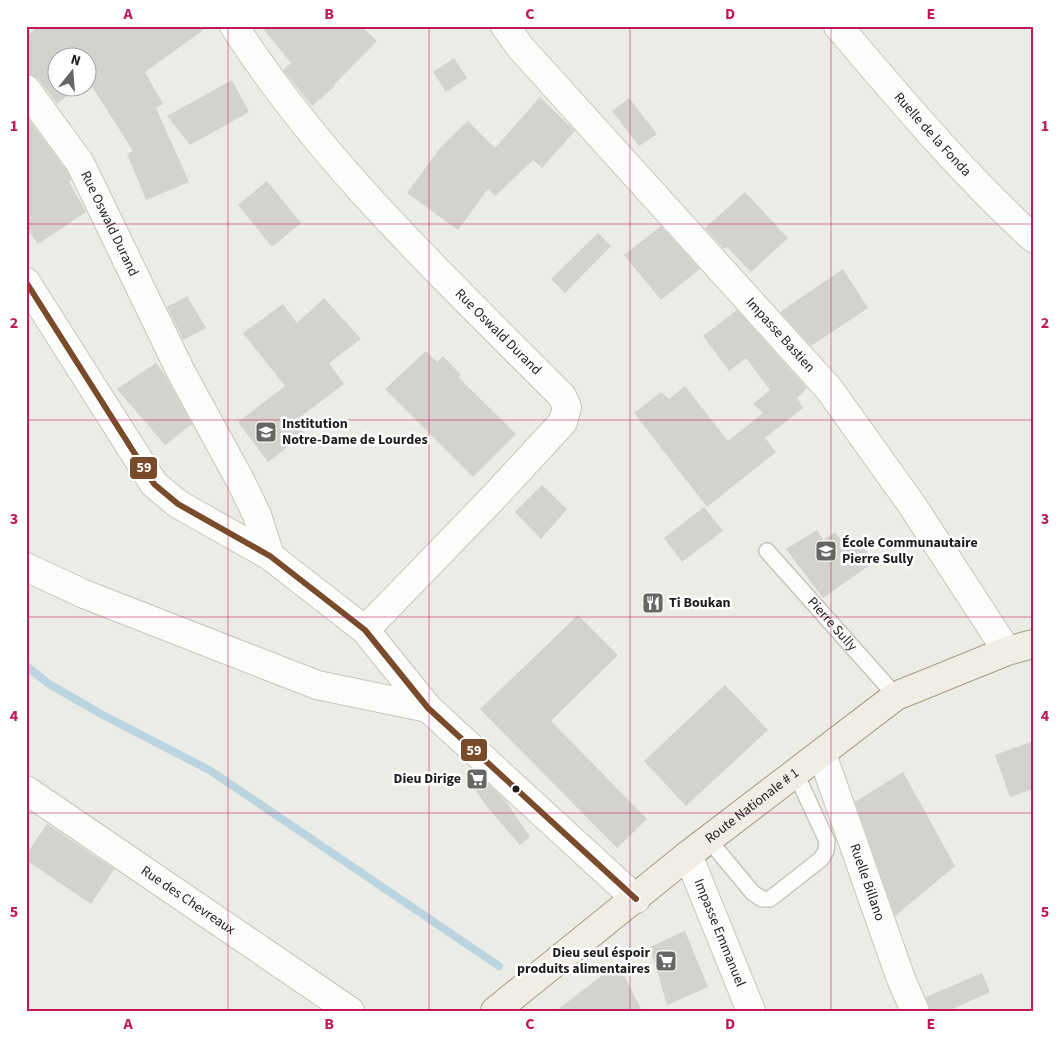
<svg xmlns="http://www.w3.org/2000/svg" width="1059" height="1037" font-family="'Source Sans 3',sans-serif">
<rect width="100%" height="100%" fill="#ecece7"/>
<g fill="none" stroke-linecap="round" stroke-linejoin="round">
<!-- stream -->
<polyline stroke="#bad4e0" stroke-width="8" points="26,666 49,684 101,714 211,771 499,966"/>
</g>
<!-- building -->
<g fill="#d3d2ce">
<polygon points="38,26 209,26 145,72 163,104 156,108 189,182 146,200 127,154 133,151 88,80 88,58 58,58 58,88 78,88 57,104 39,80 26,72 26,37"/>
<polygon points="261,26 361,26 377,41 334,85 335,86 312,106 283,70 291,63"/>
<polygon points="454,58 467,78 446,92 433,72"/>
<polygon points="232,80 249,112 190,145 167,116"/>
<polygon points="540,97 575,131 542,168 533,160 495,196 488,189 458,230 407,193 441,147 468,121 495,148"/>
<polygon points="629,98 657,134 639,146 612,111"/>
<polygon points="26,116 67,171 71,180 69,182 86,212 38,244 26,227"/>
<polygon points="267,181 301,223 272,247 238,205"/>
<polygon points="745,192 788,238 751,272 727,247 724,249 705,228"/>
<polygon points="661,226 700,269 661,300 624,255"/>
<polygon points="598,233 611,246 565,293 551,279"/>
<polygon points="843,269 868,308 811,346 780,312"/>
<polygon points="187,296 206,328 183,340 167,307"/>
<polygon points="324,298 361,339 329,363 344,384 295,421 305,434 268,462 238,422 285,386 243,333 283,304 297,323"/>
<polygon points="737,310 807,388 797,398 803,408 765,438 776,452 707,507 634,413 661,392 669,399 685,386 728,441 763,413 753,404 770,390 746,358 729,371 703,336"/>
<polygon points="426,351 437,362 443,356 461,375 458,377 516,434 473,477 385,389"/>
<polygon points="156,363 165,375 192,424 165,445 117,389"/>
<polygon points="542,485 567,509 541,539 515,512"/>
<polygon points="704,507 723,531 682,562 664,538"/>
<polygon points="817,530 823,540 835,532 848,549 860,540 874,562 823,598 786,549"/>
<polygon points="578,615 618,655 551,721 647,819 617,848 480,709"/>
<polygon points="725,685 768,730 686,806 644,761"/>
<polygon points="1033,741 1033,789 1010,797 995,755"/>
<polygon points="903,772 955,866 895,916 855,802"/>
<polygon points="476,773 505,800 530,837 520,845 487,807 468,779"/>
<polygon points="47,824 114,869 91,904 26,860 26,855"/>
<polygon points="685,931 708,987 667,1005 650,947"/>
<polygon points="618,963 642,1011 556,1011"/>
<polygon points="982,973 990,992 948,1011 930,1011 926,997"/>
</g>
<g fill="none" stroke-linecap="round" stroke-linejoin="round">
<!-- lane casing -->
<g stroke="#c5c5c3" stroke-width="18">
<g id="lane">
<path id="s1" d="M767,551l129,145"/>
<polyline points="708,839 753,893 762,899 770,899 821,859 826,851 827,841 796,774"/>
</g>
</g>
<!-- street casing -->
<g stroke="#c5c5c3" stroke-width="30">
<g id="street">
<path id="s2" d="M234,26c90,140 212,253 328,370l5,11 -4,15 -73,79 -125,129"/>
<path id="s3" d="M505,26l15,21 309,342 83,116 95,146"/>
<path id="s4" d="M838,26c62,73 124,147 195,212"/>
<path id="s5" d="M26,89l54,74 101,209 59,108 17,35 13,41"/>
<polyline points="26,282 154,484 178,504 270,556 365,630 428,708 636,899"/>
<polyline points="26,567 84,594 317,685 428,708"/>
<path id="s6" d="M822,754l79,225 14,32"/>
<path id="s7" d="M26,790l324,221"/>
<path id="s8" d="M688,855l63,156"/>
</g>
</g>
<!-- primary casing -->
<g stroke="#a39d83" stroke-width="30">
<g id="primary">
<path id="s9" d="M495,1011l193,-156 208,-159 111,-45 26,-7"/>
</g>
</g>
<!-- lane -->
<use href="#lane" stroke="#fcfcfb" stroke-width="15"/>
<!-- street -->
<use href="#street" stroke="#fcfcfb" stroke-width="28"/>
<!-- primary -->
<use href="#primary" stroke="#f0ede4" stroke-width="28"/>
<!-- bus-1 casing -->
<g stroke="#fff" stroke-width="10">
<polyline id="bus-1" points="26,282 154,484 178,504 270,556 365,630 428,708 636,899"/>
</g>
<!-- bus-1 -->
<use href="#bus-1" stroke="#7a4b2a" stroke-width="6"/>
</g>
<!-- grid -->
<path fill="none" stroke="#c2185b" stroke-width="1" stroke-opacity="0.55" d="M228,26v985M429,26v985M630,26v985M831,26v985M26,224h1007M26,420h1007M26,617h1007M26,813h1007"/>
<!-- icons -->
<defs>
<g id="school-square" transform="scale(1.125)"><rect x="-9" y="-9" width="18" height="18" rx="4" fill="#666664" stroke="#fff"/><path d="M0-5L7-2L0 1L-7-2ZM-4 1L0 2.5L4 1V4Q0 6-4 4Z" fill="#fff"/></g>
<g id="restaurant-square" transform="scale(1.125)"><rect x="-9" y="-9" width="18" height="18" rx="4" fill="#666664" stroke="#fff"/><path d="M-5-6h1v4h1v-4h1v4h1v-4h1v5L-1.5 .5V6h-2V.5L-5-1ZM5-6V6H3V1.5H1.5Q1.5-4 5-6Z" fill="#fff"/></g>
<g id="supermarket-square" transform="scale(1.125)"><rect x="-9" y="-9" width="18" height="18" rx="4" fill="#666664" stroke="#fff"/><path d="M-6-5.5h2.5l.6 2H6L4.5 2H-2.5L-4.4-4H-6ZM-1.5 3.2a1.3 1.3 0 1 0 .1 0ZM3 3.2a1.3 1.3 0 1 0 .1 0Z" fill="#fff"/></g>
</defs>
<g fill-rule="evenodd">
<use href="#school-square" x="266" y="432"/>
<use href="#school-square" x="826" y="551"/>
<use href="#restaurant-square" x="653" y="603"/>
<use href="#supermarket-square" x="477" y="779"/>
<use href="#supermarket-square" x="666" y="961"/>
</g>
<!-- markers -->
<circle fill="#1e1e1e" stroke="#fff" stroke-width="2" cx="516" cy="789" r="4.5"/>
<g text-anchor="middle" dominant-baseline="central" stroke-width="5" stroke-linejoin="round" paint-order="stroke">
<!-- street labels -->
<g font-size="14" fill="#1e1e1e" stroke="#fff">
<text stroke="none"><textPath href="#s4" startOffset="144">Ruelle de la Fonda</textPath></text>
<text stroke="none"><textPath href="#s5" startOffset="159">Rue Oswald Durand</textPath></text>
<text stroke="none"><textPath href="#s2" startOffset="405">Rue Oswald Durand</textPath></text>
<text stroke="none"><textPath href="#s3" startOffset="414">Impasse Bastien</textPath></text>
<text stroke="none"><textPath href="#s1" startOffset="98">Pierre Sully</textPath></text>
<text stroke="none"><textPath href="#s9" startOffset="329">Route Nationale # 1</textPath></text>
<text stroke="none"><textPath href="#s6" startOffset="136">Ruelle Billano</textPath></text>
<text stroke="none"><textPath href="#s7" startOffset="196">Rue des Chevreaux</textPath></text>
<text stroke="none"><textPath href="#s8" startOffset="84">Impasse Emmanuel</textPath></text>
</g>
<!-- poi labels -->
<g font-size="14" font-weight="bold" fill="#1e1e1e" stroke="#fff" text-anchor="start">
<text x="282" y="424">Institution<tspan x="282" dy="16">Notre-Dame de Lourdes</tspan></text>
<text x="842" y="543">École Communautaire<tspan x="842" dy="16">Pierre Sully</tspan></text>
<text x="669" y="603">Ti Boukan</text>
<text x="461" y="779" text-anchor="end">Dieu Dirige</text>
<text x="650" y="953" text-anchor="end">Dieu seul éspoir<tspan x="650" dy="16">produits alimentaires</tspan></text>
</g>
</g>
<g stroke="#fff" stroke-width="2">
<rect x="129" y="456" width="29" height="24" rx="5" fill="#7a4b2a"/>
<rect x="460" y="738" width="28" height="24" rx="5" fill="#7a4b2a"/>
</g>
<g font-size="14" text-anchor="middle" font-weight="bold" fill="#fff">
<text x="144" y="472">59</text>
<text x="474" y="755">59</text>
</g>
<!-- border -->
<rect width="1059" height="1037" fill="none" stroke="#ffffff" stroke-width="55"/>
<!-- north arrow -->
<g transform="translate(72 72) rotate(17)"><circle r="24" fill="#ffffff" stroke="#a5a5a5"/>
<path d="M0-4L9 19L0 12L-9 19Z" fill="#666664"/>
<text y="-8" font-size="14" font-weight="bold" text-anchor="middle" fill="#1e1e1e">N</text>
</g>
<rect x="28" y="28" width="1004" height="982" fill="none" stroke="#c2185b" stroke-width="2"/>
<g font-size="16" text-anchor="middle" font-weight="bold" fill="#c2185b">
<text x="128" y="19">A</text>
<text x="329" y="19">B</text>
<text x="530" y="19">C</text>
<text x="730" y="19">D</text>
<text x="931" y="19">E</text>
<text x="14" y="131">1</text>
<text x="1045" y="131">1</text>
<text x="14" y="328">2</text>
<text x="1045" y="328">2</text>
<text x="14" y="524">3</text>
<text x="1045" y="524">3</text>
<text x="14" y="721">4</text>
<text x="1045" y="721">4</text>
<text x="14" y="917">5</text>
<text x="1045" y="917">5</text>
<text x="128" y="1029">A</text>
<text x="329" y="1029">B</text>
<text x="530" y="1029">C</text>
<text x="730" y="1029">D</text>
<text x="931" y="1029">E</text>
</g>
</svg>
